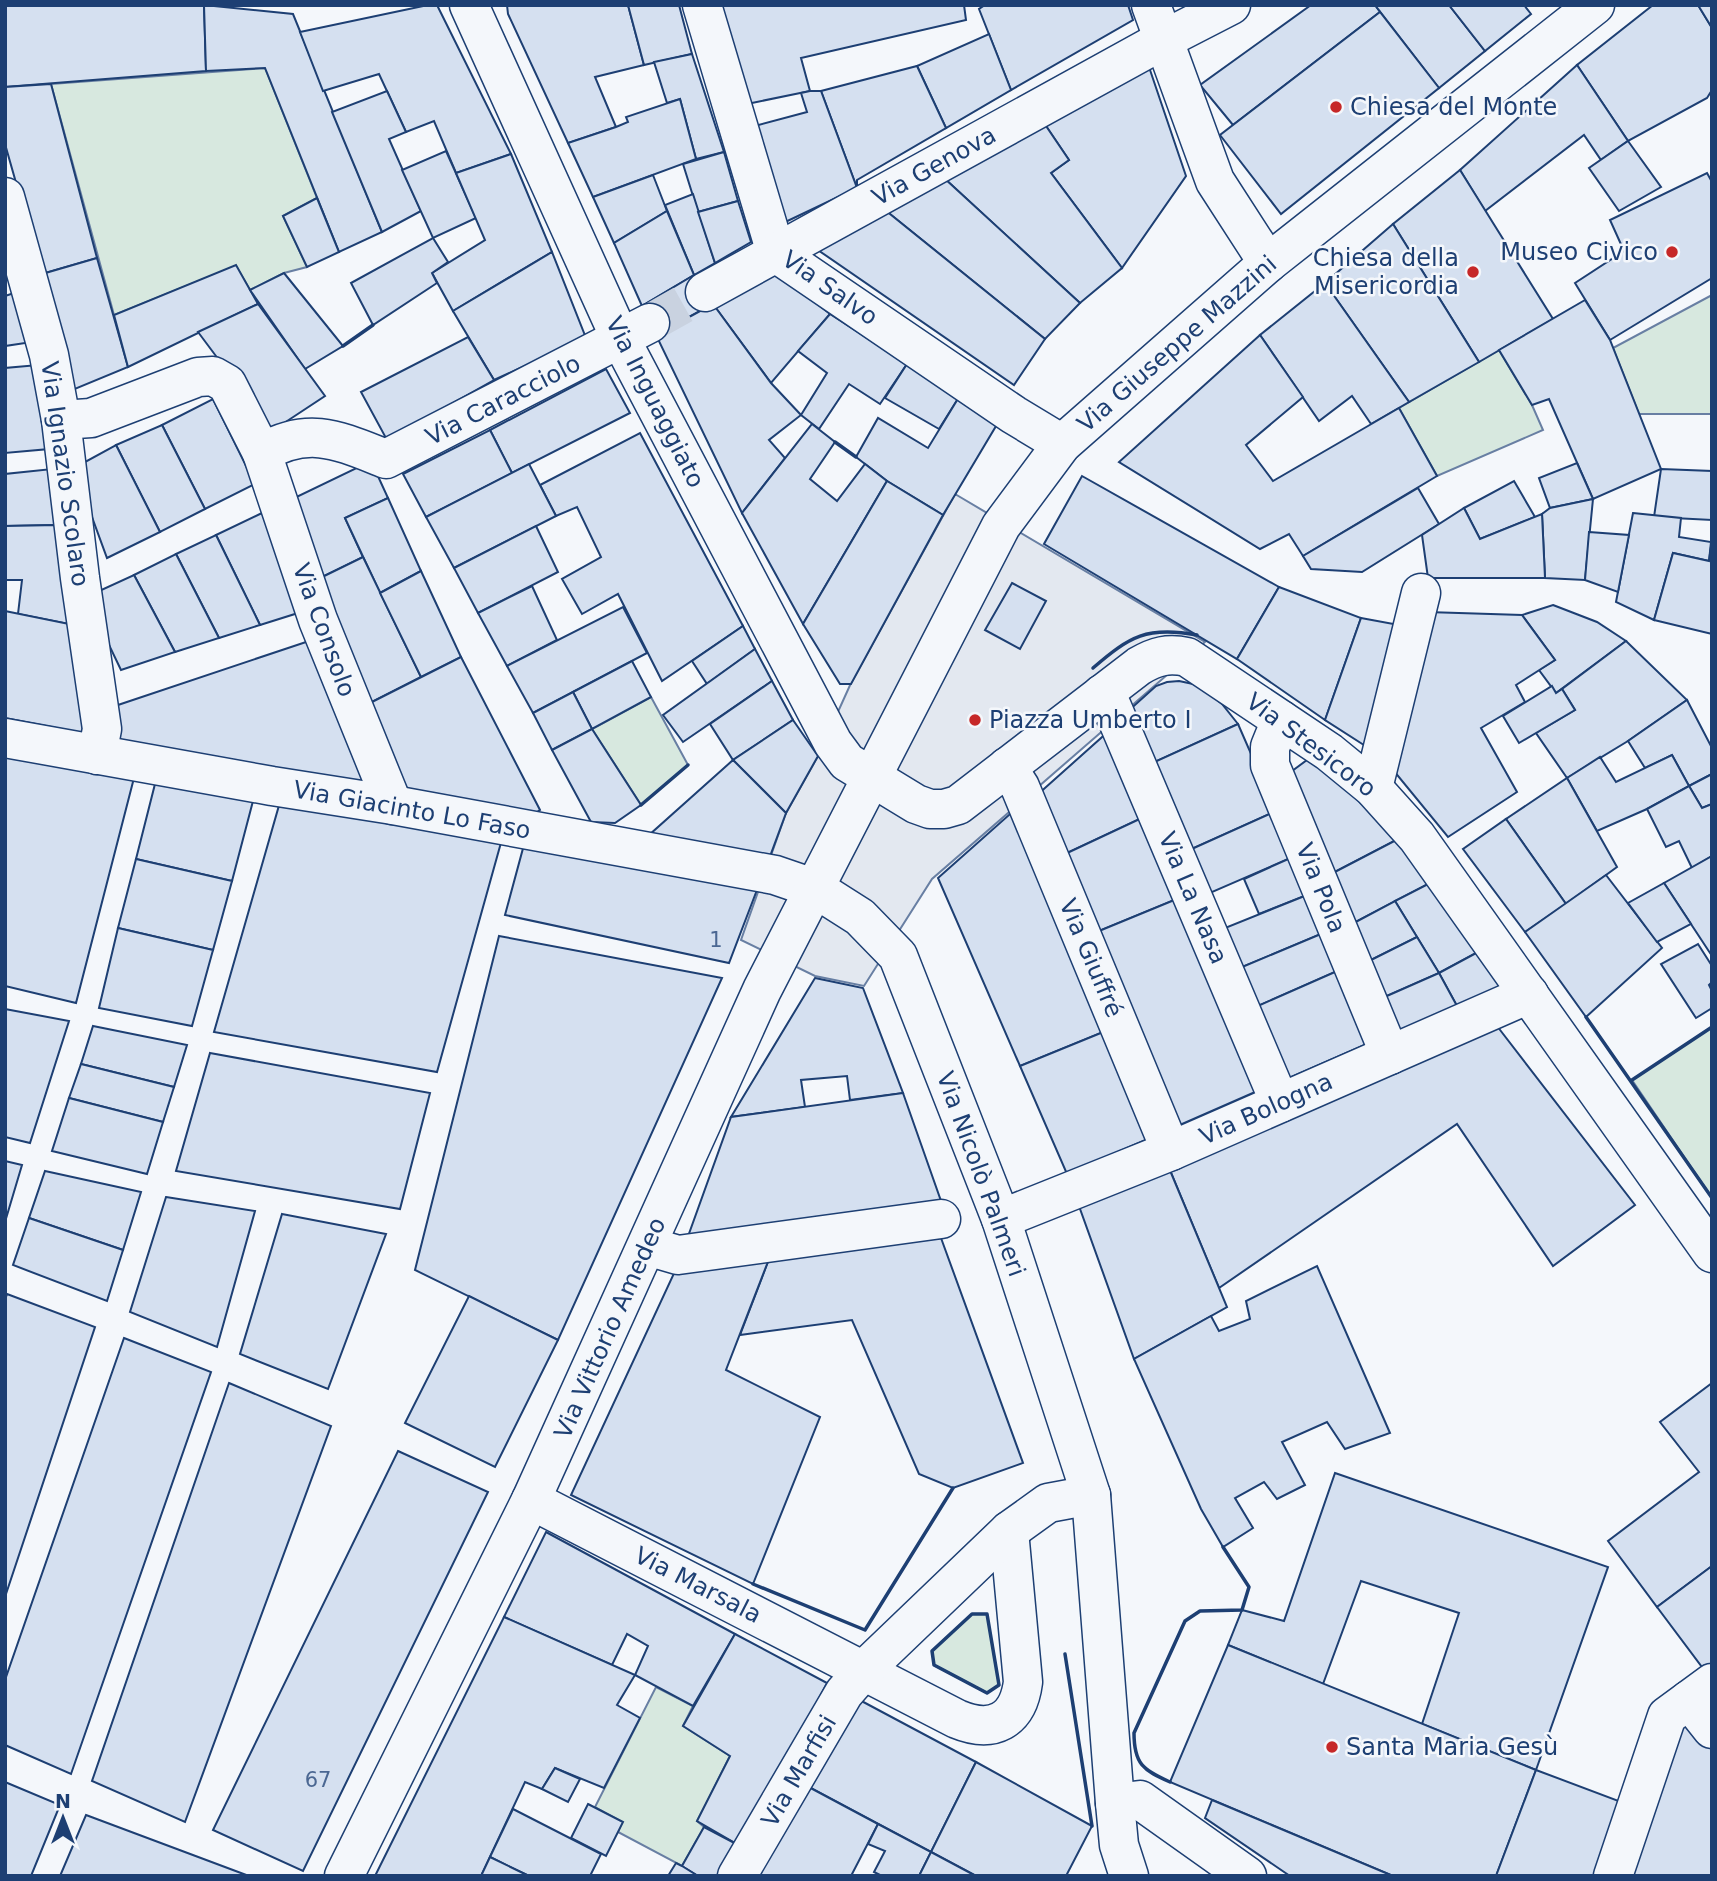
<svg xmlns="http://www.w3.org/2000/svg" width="1717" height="1881" font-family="'DejaVu Sans',sans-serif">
<rect width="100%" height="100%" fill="#f4f7fb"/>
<!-- green -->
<g fill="#d7e8df" stroke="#687fa3" stroke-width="2">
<polygon points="265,68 317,198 283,216 307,267 284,273 250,290 236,266 114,315 51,84"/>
<polygon points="1712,295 1712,414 1639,414 1613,348"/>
<polygon points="1499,350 1532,405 1543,430 1437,476 1399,408"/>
<polygon points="651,697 688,765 641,805 592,729"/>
<polygon points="1712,1027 1712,1198 1632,1080"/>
<polygon points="972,1614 987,1614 999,1685 987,1693 934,1665 932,1651"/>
<polygon points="656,1687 693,1706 683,1726 730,1756 697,1821 704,1827 682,1866 618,1832 622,1822 595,1807"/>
</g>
<!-- parking -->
<polygon fill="#e3e8f0" stroke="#687fa3" stroke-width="2" points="955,494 1205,642 932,879 864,986 815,976 741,940 786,813 818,756 851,683"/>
<!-- building -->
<g fill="#d5e0f0" stroke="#1d3f73" stroke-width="2">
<polygon points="5,5 204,5 206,71 5,87"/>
<polygon points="204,5 293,14 382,232 339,252 265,68 206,71"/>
<polygon points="428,5 437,5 511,154 456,173 434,121 406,132 379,74 323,91 300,32"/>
<polygon points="507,5 628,5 644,65 595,77 616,127 568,143 508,14"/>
<polygon points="628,5 679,5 692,54 644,65"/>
<polygon points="716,5 964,5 966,20 801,58 810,91 742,105"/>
<polygon points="985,5 1128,5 1133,20 1011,90 979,9"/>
<polygon points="1311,5 1375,5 1380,12 1233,125 1200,85"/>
<polygon points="1375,5 1449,5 1485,51 1439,88"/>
<polygon points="1449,5 1524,5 1531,14 1485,51"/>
<polygon points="1653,5 1698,5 1712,28 1712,90 1707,98 1628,141 1577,65"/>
<polygon points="1698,5 1712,5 1712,28"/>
<polygon points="1380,12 1439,88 1281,214 1220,135"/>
<polygon points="989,34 1011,90 946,128 917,66"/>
<polygon points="692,54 724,152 696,159 680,99 667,103 654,62"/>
<polygon points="1577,65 1628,141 1601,160 1584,135 1485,211 1460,170"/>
<polygon points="917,66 946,128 857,180 857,188 821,91"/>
<polygon points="1149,67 1186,176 1122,268 1051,173 1069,160 1044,123"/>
<polygon points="51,84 97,258 42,274 5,144 5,87"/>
<polygon points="387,91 406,132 389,139 421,211 382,232 332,112"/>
<polygon points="810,91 821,91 857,188 779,225 751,127 807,112 801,93"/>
<polygon points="680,99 696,159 593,197 568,143 616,127 628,122 626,117"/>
<polygon points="1044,123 1069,160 1051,173 1122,268 1080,303 944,178"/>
<polygon points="1628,141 1661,187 1619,211 1589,168"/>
<polygon points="446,151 476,218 433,238 402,170"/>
<polygon points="724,152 738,201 698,212 683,164"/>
<polygon points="511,154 552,252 453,311 432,273 485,240 456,173"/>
<polygon points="1460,170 1553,319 1479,362 1393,224"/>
<polygon points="1707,173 1712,182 1712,278 1610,340 1575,283 1624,251 1610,220"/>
<polygon points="653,175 667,211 614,243 593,197"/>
<polygon points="944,178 1080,303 1045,339 885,210"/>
<polygon points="693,194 715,263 694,275 665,205"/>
<polygon points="317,198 339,252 307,267 283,216"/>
<polygon points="738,201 751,242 715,263 698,212"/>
<polygon points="885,210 1045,339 1014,385 815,248"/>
<polygon points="667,211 694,275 642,306 614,243"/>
<polygon points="1393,224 1479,362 1409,402 1325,283"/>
<polygon points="433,238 448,262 432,273 437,283 373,325 351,283"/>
<polygon points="552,252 586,338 494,380 453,311"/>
<polygon points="97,258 128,367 70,391 42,274"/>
<polygon points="236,265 258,304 128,367 114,315"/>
<polygon points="774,270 830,314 771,383 713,304"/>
<polygon points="284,273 343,346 305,369 250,290"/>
<polygon points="694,275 713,304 656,335 642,306"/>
<polygon points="1325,283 1409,402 1371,424 1352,396 1319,421 1260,335"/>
<polygon points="17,292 32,342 5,346 5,296"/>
<polygon points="1585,300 1610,340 1661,469 1593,499 1549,399 1532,405 1499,350"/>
<polygon points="258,304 325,396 272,431 198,332"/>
<polygon points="713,304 771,383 801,415 769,440 785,458 742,513 656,335"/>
<polygon points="830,314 907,364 880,404 849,384 819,429 801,415 827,373 798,351"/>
<polygon points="1260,335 1303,397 1246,445 1273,481 1399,408 1437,476 1303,556 1289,534 1260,549 1119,462"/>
<polygon points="468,337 494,380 387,440 361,392"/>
<polygon points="907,364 959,397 939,429 885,398"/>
<polygon points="38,365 49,449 5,453 5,368"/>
<polygon points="606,369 630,413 512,473 490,430"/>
<polygon points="959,397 999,421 943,515 887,481 856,457 878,418 928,448"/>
<polygon points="213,399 255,484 205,509 162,425"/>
<polygon points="812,424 835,442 810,479 837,501 865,464 887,481 803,624 742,513"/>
<polygon points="162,425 205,509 160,532 116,445"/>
<polygon points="490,430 512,473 426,517 403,474"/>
<polygon points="640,433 743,626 662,681 618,594 582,614 562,579 601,557 577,507 556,516 540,485"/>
<polygon points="116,445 160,532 107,558 74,468"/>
<polygon points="371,461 388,498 345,518 363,557 314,581 286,502"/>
<polygon points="1577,463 1593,499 1550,508 1539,478"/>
<polygon points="529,464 556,516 454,568 426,517"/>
<polygon points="52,469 58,525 5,526 5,474"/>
<polygon points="1661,469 1712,471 1712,520 1654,517"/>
<polygon points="1082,476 1279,587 1237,659 1044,544"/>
<polygon points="887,481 943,515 851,684 840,684 803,624"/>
<polygon points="1514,481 1535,517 1480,539 1464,508"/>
<polygon points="1418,488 1439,524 1362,572 1311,569 1303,556"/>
<polygon points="388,498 421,571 380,593 345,518"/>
<polygon points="1593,499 1585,580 1545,578 1542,514 1550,508"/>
<polygon points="1464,508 1480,539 1542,514 1545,578 1428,578 1422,535"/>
<polygon points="262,513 298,613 260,625 216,535"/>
<polygon points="1633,513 1681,518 1679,537 1711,542 1709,561 1673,553 1654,620 1616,602"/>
<polygon points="58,525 74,625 18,614 22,580 5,580 5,526"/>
<polygon points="536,526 558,572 478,613 454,568"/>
<polygon points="1589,532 1629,535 1618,592 1585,580"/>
<polygon points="216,535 260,625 219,638 176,554"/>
<polygon points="1712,539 1712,634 1654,620 1673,553 1709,561"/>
<polygon points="176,554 219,638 175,652 134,575"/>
<polygon points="363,557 421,677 366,705 314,581"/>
<polygon points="421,571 461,657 421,677 380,593"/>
<polygon points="134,575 175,652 121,670 86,597"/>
<polygon points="1012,583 1046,601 1020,649 985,630"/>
<polygon points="532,586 557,640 507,666 478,613"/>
<polygon points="1279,587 1361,618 1325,720 1237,659"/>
<polygon points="1553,605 1597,622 1626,641 1556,693 1539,670 1555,660 1522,615"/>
<polygon points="623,607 647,653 533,713 507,666"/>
<polygon points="5,611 74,625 86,706 82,733 5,718"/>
<polygon points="1427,612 1522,615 1555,660 1516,685 1525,702 1481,728 1517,792 1448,837 1389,765"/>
<polygon points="1361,618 1399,625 1367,747 1325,720"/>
<polygon points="743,626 755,649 707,684 692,661"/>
<polygon points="309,641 369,781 352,787 117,740 112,707"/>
<polygon points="1626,641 1687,700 1628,741 1567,778 1536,733 1575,710 1562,689"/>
<polygon points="755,649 772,681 683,742 663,715"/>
<polygon points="461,657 540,810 531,816 405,791 366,705"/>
<polygon points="632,661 651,697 592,729 573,692"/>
<polygon points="772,681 793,720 733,760 710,724"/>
<polygon points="1179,681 1193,684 1204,689 1222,704 1238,724 1148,765 1126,713 1156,686 1167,682"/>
<polygon points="1552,686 1556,693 1562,689 1575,710 1519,743 1503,716"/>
<polygon points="573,692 592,729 552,750 533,713"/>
<polygon points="1687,700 1712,748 1712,774 1689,786 1672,755 1645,768 1628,741"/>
<polygon points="793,720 818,756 786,813 733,760"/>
<polygon points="1238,724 1276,811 1185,852 1148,765"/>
<polygon points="592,729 641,805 615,823 591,822 552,750"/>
<polygon points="1110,730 1146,816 1065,854 1036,796"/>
<polygon points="5,752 135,774 76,1003 5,986"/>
<polygon points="1672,755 1689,786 1647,809 1597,831 1567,778 1600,757 1616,782"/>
<polygon points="1311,757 1402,837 1329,875 1288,774"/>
<polygon points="733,760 786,813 769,859 648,836"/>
<polygon points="1712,774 1712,804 1702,808 1689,786"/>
<polygon points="1567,778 1617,867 1566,904 1506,819"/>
<polygon points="156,780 253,801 232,881 136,859"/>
<polygon points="1689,786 1702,808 1712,804 1712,856 1692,868 1679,841 1666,847 1647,809"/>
<polygon points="280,802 502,839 437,1072 214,1032"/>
<polygon points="1018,807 1113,1028 1020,1066 938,878"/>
<polygon points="1276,811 1295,856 1203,896 1185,852"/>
<polygon points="1146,816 1184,896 1099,931 1065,854"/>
<polygon points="1506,819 1566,904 1525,932 1463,849"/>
<polygon points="1402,837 1432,882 1350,925 1329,875"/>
<polygon points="525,841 760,882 729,963 505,915"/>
<polygon points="1295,856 1312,893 1259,914 1244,879"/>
<polygon points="1712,856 1712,956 1664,883"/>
<polygon points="136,859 232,881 213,950 118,928"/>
<polygon points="1606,875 1662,948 1586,1017 1525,932"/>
<polygon points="1432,882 1478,952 1439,973 1395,901"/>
<polygon points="1664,883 1691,924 1657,942 1628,903"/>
<polygon points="1312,893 1328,931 1235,970 1220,930"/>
<polygon points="1184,896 1262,1089 1173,1128 1099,931"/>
<polygon points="1395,901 1417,937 1365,963 1350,925"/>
<polygon points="118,928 213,950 192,1026 99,1008"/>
<polygon points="1328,931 1344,968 1251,1009 1235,970"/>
<polygon points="499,936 722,978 558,1340 415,1270"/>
<polygon points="1417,937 1439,973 1380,999 1365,963"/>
<polygon points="1698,944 1712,966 1712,982 1709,985 1712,991 1712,1008 1696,1018 1661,964"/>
<polygon points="1478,952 1501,986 1457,1006 1439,973"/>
<polygon points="1344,968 1376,1040 1282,1081 1251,1009"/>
<polygon points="1439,973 1457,1006 1393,1033 1380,999"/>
<polygon points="815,978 863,988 903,1093 850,1100 847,1076 801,1080 805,1107 731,1117"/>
<polygon points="5,1009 69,1021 30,1143 5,1137"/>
<polygon points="93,1026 187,1045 174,1087 81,1064"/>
<polygon points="1497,1026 1635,1205 1553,1266 1457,1124 1219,1288 1169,1168"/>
<polygon points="1113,1028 1157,1135 1067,1174 1020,1066"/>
<polygon points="210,1053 430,1093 400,1209 176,1171"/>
<polygon points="81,1064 174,1087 163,1122 69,1098"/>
<polygon points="903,1093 941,1201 686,1242 731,1117"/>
<polygon points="69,1098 163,1122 147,1174 52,1151"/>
<polygon points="5,1161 22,1165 5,1222"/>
<polygon points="1169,1168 1227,1307 1134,1359 1079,1206"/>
<polygon points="45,1171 141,1192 123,1250 29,1218"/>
<polygon points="166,1197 255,1211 217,1347 130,1312"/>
<polygon points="282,1214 386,1234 328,1389 240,1354"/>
<polygon points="29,1218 123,1250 107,1301 13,1265"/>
<polygon points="941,1238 1023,1463 953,1488 919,1474 852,1320 740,1335 769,1259"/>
<polygon points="769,1259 726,1370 820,1417 753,1584 571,1495 676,1269"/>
<polygon points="1317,1266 1390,1433 1345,1449 1327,1422 1282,1442 1305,1485 1277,1499 1264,1482 1235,1498 1253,1528 1223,1547 1201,1509 1134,1359 1211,1316 1219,1331 1250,1319 1246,1301"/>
<polygon points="7,1294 95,1327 5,1597 5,1300"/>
<polygon points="469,1296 558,1340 495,1467 405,1423"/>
<polygon points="124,1338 211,1372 71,1774 5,1745 5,1680"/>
<polygon points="229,1383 331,1426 185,1822 92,1781"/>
<polygon points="1712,1383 1712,1566 1657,1607 1608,1541 1699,1472 1660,1422"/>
<polygon points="398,1451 488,1492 303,1871 213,1830"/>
<polygon points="1335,1473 1608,1567 1536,1770 1422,1724 1459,1613 1361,1581 1323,1684 1228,1645 1242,1610 1284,1621"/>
<polygon points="546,1532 735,1634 693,1706 635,1675 648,1646 627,1634 612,1665 504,1617"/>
<polygon points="1712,1566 1712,1666 1705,1671 1657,1607"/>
<polygon points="504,1617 635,1675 617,1705 640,1718 604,1788 555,1768 542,1789 525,1782 481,1876 375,1876"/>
<polygon points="735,1634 827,1683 742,1847 697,1821 730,1756 683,1726"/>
<polygon points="1228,1645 1536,1770 1496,1876 1393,1876 1170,1782"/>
<polygon points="854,1697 976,1762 931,1852 805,1785"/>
<polygon points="1689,1715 1712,1744 1712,1876 1628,1876 1677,1722"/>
<polygon points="976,1762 1092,1826 1066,1876 976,1876 931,1852"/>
<polygon points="555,1768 580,1779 568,1802 542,1789"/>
<polygon points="1536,1770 1624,1803 1600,1876 1496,1876"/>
<polygon points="5,1782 60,1805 31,1876 5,1876"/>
<polygon points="805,1785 878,1824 851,1876 755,1876"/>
<polygon points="1212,1800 1393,1876 1290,1876 1205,1818"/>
<polygon points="588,1804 623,1822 606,1856 571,1838"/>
<polygon points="513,1809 601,1854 590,1876 529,1876 490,1857"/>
<polygon points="86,1815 249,1876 60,1876"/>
<polygon points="878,1824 931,1852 919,1876 882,1876 874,1872 885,1851 868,1844"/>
<polygon points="704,1827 742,1847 726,1876 698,1876 682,1866"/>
<polygon points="931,1852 976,1876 919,1876"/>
<polygon points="490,1857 529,1876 481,1876"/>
<polygon points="676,1863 682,1866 698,1876 668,1876"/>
</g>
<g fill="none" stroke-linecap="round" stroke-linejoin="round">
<!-- minor-tunnel -->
<polyline stroke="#c9d2e0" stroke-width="38" stroke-dasharray="38 19" stroke-linecap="butt" points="650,323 705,292"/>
<!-- minor casing -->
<g stroke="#1d3f73" stroke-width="41">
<g id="minor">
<path d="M469,5l152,335 212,403 14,19 69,42 14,5h14l14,-4 181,-139c17,-10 29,-13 48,-9l142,95 44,36 44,49 295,416"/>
<polyline points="702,5 776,253 1014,415 1062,444"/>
<polyline points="1151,5 1215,181 1268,263"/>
<polyline points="5,197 49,355 61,420 80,578 102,729 97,755"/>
<polyline points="705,292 1163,40 1231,5"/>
<path d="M61,420l30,-2 107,-41 15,-1 14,8 35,69c47,-28 78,-12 124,6l264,-136"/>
<polyline points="262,453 318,620 393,805"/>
<polyline points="1102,694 1112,707 1280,1103"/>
<polyline points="1281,720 1270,747 1270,765 1390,1055"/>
<polyline points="5,738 272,786 393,805 775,875 816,889 860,917 898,956 1001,1219 1091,1495 1115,1803 1119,1845 1129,1876"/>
<polyline points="1007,767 1020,787 1171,1151"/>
<polyline points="1373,788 1421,593"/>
<polyline points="1001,1219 1171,1151 1529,994"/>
<polyline points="647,1246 678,1255 941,1219"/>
<path d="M531,1500l426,219c36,15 61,2 66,-37l-14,-151"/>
<polyline points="1689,1700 1712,1729"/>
<polyline points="1115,1803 1140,1800 1247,1876"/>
<polyline points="344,1876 531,1500 762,990 1001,526 1062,444 1268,263 1595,5"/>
<polyline points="737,1876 844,1693 864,1670 1009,1531 1048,1503 1091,1495"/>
<polyline points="1613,1876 1667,1716 1712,1683"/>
</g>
</g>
<!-- minor -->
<use href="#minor" stroke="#f4f7fb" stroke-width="38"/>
<!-- wall -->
<g stroke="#1d3f73" stroke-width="3.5">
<polyline points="343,346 373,325"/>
<polyline points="835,442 856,457"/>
<path d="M1093,668c37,-32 54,-42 104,-33"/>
<polyline points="641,805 688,765"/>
<polyline points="1586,1017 1712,1198"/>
<polyline points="1632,1080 1712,1027"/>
<polyline points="753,1584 865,1630 953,1488"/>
<polygon points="972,1614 987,1614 999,1685 987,1693 934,1665 932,1651"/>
<polyline points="1065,1654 1092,1826"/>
<path d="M1170,1782c-27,-12 -36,-18 -36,-49l51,-112 15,-10 42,-1 7,-23 -26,-40"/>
</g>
</g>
<!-- markers -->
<g fill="#c62828" stroke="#f4f7fb" stroke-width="2.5">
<circle cx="1336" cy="107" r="7"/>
<circle cx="1672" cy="252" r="7"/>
<circle cx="1473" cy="272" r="7"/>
<circle cx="975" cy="720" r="7"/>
<circle cx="1332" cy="1747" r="7"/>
</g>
<g text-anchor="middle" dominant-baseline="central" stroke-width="5" stroke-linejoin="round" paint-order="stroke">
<!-- number labels -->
<g font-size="21" fill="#4b6792">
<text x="716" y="940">1</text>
<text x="318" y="1780">67</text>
</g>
<!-- poi labels -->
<g font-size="24" fill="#1d3f73" stroke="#f4f7fb" text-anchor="start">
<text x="1350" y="107">Chiesa del Monte</text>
<text x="1658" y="252" text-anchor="end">Museo Civico</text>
<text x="1459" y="258" text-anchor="end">Chiesa della<tspan x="1459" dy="28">Misericordia</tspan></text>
<text x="989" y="720">Piazza Umberto I</text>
<text x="1346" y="1747">Santa Maria Gesù</text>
</g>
<!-- street labels -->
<g font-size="24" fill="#1d3f73" stroke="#f4f7fb">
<text transform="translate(934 166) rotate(-29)">Via Genova</text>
<text transform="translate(830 288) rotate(35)">Via Salvo</text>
<text transform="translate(1177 344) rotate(-41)">Via Giuseppe Mazzini</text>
<text transform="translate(503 400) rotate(-27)">Via Caracciolo</text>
<text transform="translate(655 402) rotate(63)">Via Inguaggiato</text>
<text transform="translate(65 474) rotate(82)">Via Ignazio Scolaro</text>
<text transform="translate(324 630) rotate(70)">Via Consolo</text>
<text transform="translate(1311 745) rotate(37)">Via Stesicoro</text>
<text transform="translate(412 810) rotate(10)">Via Giacinto Lo Faso</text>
<text transform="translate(1321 888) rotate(68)">Via Pola</text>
<text transform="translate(1193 898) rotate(67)">Via La Nasa</text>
<text transform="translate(1091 958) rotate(67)">Via Giuffré</text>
<text transform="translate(1266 1109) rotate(-24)">Via Bologna</text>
<text transform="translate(981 1174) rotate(70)">Via Nicolò Palmeri</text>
<text transform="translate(610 1328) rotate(-66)">Via Vittorio Amedeo</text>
<text transform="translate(698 1585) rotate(27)">Via Marsala</text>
<text transform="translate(799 1771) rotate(-60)">Via Marfisi</text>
</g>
</g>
<!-- border -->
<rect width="1717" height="1881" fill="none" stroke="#1d3f73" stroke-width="14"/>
<!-- north arrow -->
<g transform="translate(63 1818)" stroke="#f4f7fb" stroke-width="5" paint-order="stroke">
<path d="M0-5L12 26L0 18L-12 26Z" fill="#1d3f73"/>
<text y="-10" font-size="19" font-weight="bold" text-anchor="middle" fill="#1d3f73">N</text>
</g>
</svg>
